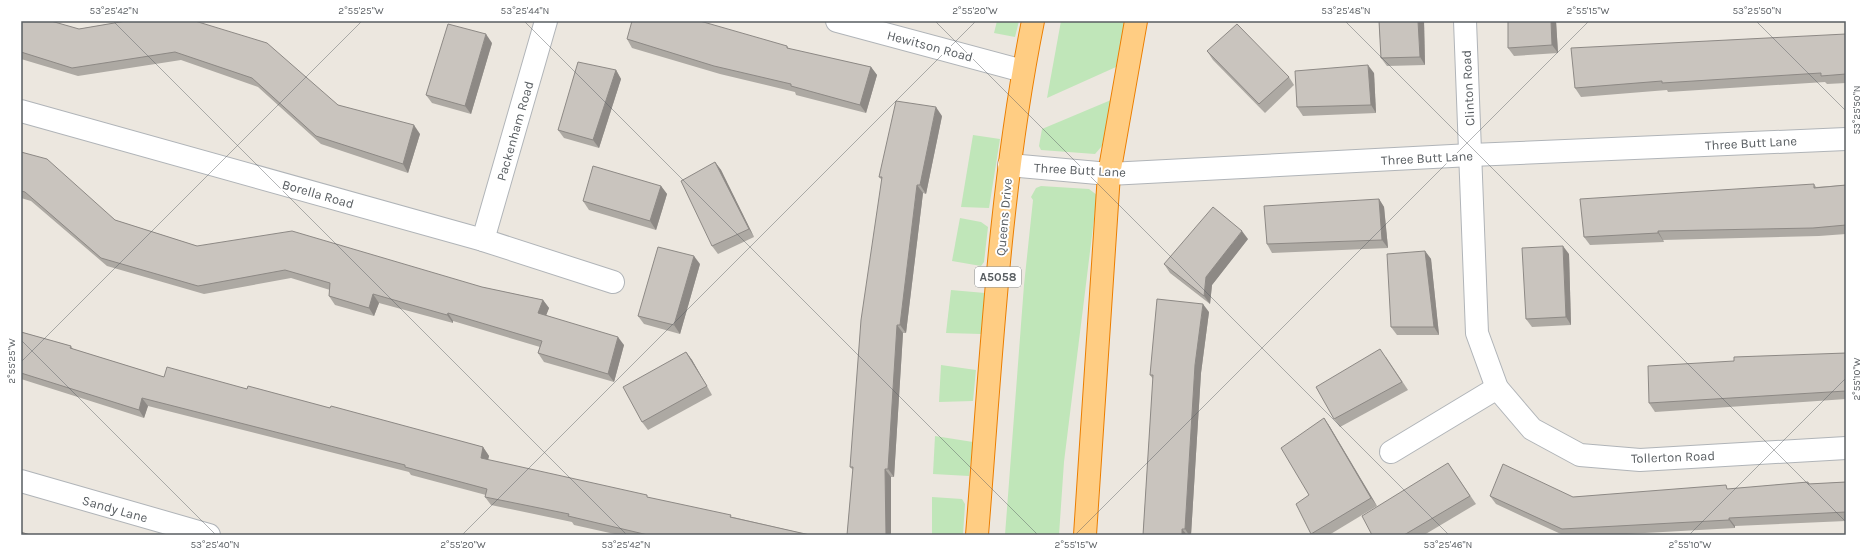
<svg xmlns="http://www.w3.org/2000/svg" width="1867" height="556" font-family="Karla,sans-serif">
<rect width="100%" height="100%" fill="#ece7df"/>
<!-- green -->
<g fill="#c0e6b9">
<polygon points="997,21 1019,21 1015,37 994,33"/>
<polygon points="1061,21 1125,21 1116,67 1047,98"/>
<polygon points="1111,100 1102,146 1095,154 1041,150 1039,146 1042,129"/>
<polygon points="973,135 1000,139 989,208 961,207"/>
<polygon points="1041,186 1089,189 1097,195 1064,462 1059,535 1005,535 1024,285 1033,200 1031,197 1036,188"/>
<polygon points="960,218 981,222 988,227 984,262 981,266 952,261"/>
<polygon points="951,290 985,293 981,334 946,333"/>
<polygon points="941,365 976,370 973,401 939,402"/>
<polygon points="935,436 973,442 969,476 933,474"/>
<polygon points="932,497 962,499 965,504 963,535 932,535"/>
</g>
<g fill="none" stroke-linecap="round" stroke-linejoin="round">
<!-- street casing -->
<g stroke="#b0b4b8" stroke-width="24">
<g id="street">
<polyline points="837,21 1023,71"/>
<polyline points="1465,21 1477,333 1497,388 1532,429 1580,455 1640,460 1846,448"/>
<polyline points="21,111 483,240 613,282"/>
<polyline points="1009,165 1109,174 1471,155 1846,139"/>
<polyline points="483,240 546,21"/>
<polyline points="1391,452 1497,388"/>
<polyline points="21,481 209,535"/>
</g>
</g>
<!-- highway casing -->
<g stroke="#eb7e00" stroke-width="24">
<g id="highway">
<path d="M977,535c14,-172 22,-345 56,-514"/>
<polyline points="1085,535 1109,174 1136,21"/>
</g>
</g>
<!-- street -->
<use href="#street" stroke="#fff" stroke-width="22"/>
<!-- highway -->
<use href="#highway" stroke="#ffcd83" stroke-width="22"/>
</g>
<!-- wall -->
<g fill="#ada9a3">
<polygon points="21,21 79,29 126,21 338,105 420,134 408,173 321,144 258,87 181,60 78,76 21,59"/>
<polygon points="1238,21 1248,21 1248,22"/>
<polygon points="1379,21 1424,21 1425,65 1387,66 1381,58"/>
<polygon points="1508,21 1556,21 1558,53 1514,56 1508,48"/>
<polygon points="1846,34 1846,83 1827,84 1825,82 1668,92 1667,90 1581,97 1575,88"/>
<polygon points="627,39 787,46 789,49 871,67 877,75 866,113 796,95 795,92 720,74 632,48"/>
<polygon points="492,43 471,114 432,103 426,95"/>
<polygon points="1207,51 1289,77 1294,85 1265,113 1213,60"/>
<polygon points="616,70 621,79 599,148 564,138 558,130"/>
<polygon points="1374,73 1376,113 1303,116 1297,107"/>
<polygon points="942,116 926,194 923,193 906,333 903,333 894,477 891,477 891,535 847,535 853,470 850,467 882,180 879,177"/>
<polygon points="21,152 115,220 197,246 482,287 543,300 549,308 546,315 624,345 614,382 544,362 538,353 540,347 453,321 453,323 379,303 374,316 335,305 329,296 330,290 291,278 204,294 107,266 31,201 21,198"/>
<polygon points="715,162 721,170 754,237 718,254 712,246"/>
<polygon points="1814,184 1816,187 1846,185 1846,234 1819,236 1663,240 1664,242 1590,245 1584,237"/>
<polygon points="661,186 667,194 656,230 589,210 583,201"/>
<polygon points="1379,199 1384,207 1388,248 1272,253 1267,244"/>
<polygon points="1248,239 1212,285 1210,304 1170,273 1164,264"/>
<polygon points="1425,251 1431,259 1439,335 1397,335 1391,327"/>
<polygon points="1569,254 1571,325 1532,327 1526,319"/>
<polygon points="700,264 680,334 644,324 638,316"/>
<polygon points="1209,312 1201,373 1191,535 1143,535 1153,379 1150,375"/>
<polygon points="21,332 71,346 73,349 164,377 247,389 330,408 483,447 489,456 488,460 810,535 619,535 574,525 572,522 491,505 485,497 486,495 411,475 409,472 148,406 144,418 21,379"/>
<polygon points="686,352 692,360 712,395 648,430 642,422"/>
<polygon points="1846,353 1846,399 1655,412 1649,403 1734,361"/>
<polygon points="1386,357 1408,390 1340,427 1334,419"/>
<polygon points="1324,418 1330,427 1377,506 1329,535 1312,535 1311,534 1309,495"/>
<polygon points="1448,463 1476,504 1424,535 1372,535"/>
<polygon points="1808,482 1810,484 1846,482 1846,521 1735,526 1735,528 1609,535 1563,535 1496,504 1490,496 1573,497 1729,489"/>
</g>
<!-- shaded-wall -->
<g fill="#8d8985">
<polygon points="1418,21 1424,21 1425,65 1420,57"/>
<polygon points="1551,21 1556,21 1558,53 1552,45"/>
<polygon points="486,34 492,43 471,114 465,106"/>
<polygon points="1368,65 1374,73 1376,113 1371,105"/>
<polygon points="871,67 877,75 866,113 860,105"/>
<polygon points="616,70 621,79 599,148 593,140"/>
<polygon points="936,107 942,116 926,194 920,185"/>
<polygon points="414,125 420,134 408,173 403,164"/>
<polygon points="715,162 721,170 754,237 749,229"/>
<polygon points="917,185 923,193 906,333 900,325"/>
<polygon points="661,186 667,194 656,230 650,221"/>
<polygon points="1379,199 1384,207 1388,248 1382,240"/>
<polygon points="1242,231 1248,239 1212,285 1210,304 1204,296 1206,277"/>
<polygon points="1658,231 1663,240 1664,242 1658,233"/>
<polygon points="1563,246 1569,254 1571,325 1566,317"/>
<polygon points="1425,251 1431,259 1439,335 1434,327"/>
<polygon points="694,256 700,264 680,334 674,325"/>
<polygon points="373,294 379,303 374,316 369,308"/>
<polygon points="543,300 549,308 544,321 538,313"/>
<polygon points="1203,304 1209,312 1201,373 1191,535 1189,535 1185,529 1195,365"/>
<polygon points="448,313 453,321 453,323 447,315"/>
<polygon points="897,325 903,333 894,477 888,469"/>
<polygon points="618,337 624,345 614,382 608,374"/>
<polygon points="686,352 692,360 712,395 707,386"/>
<polygon points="142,398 148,406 144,418 139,410"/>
<polygon points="1324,418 1330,427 1377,506 1371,498"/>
<polygon points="483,447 489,456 486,467 481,458"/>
<polygon points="885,469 891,477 891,535 886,535"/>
<polygon points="1729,518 1735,526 1735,528 1729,520"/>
<polygon points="1182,529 1187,535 1182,535"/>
</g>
<!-- building -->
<g fill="#c9c4be" stroke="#8d8985">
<polygon points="21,21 51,21 79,29 126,21 195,21 267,43 338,105 414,125 403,164 316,136 252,78 175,52 72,68 21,52"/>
<polygon points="632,21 700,21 787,46 787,48 871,67 860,105 791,86 791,84 714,66 627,39"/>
<polygon points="1379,21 1418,21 1420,57 1381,58"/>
<polygon points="1508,21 1551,21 1552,45 1508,48"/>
<polygon points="448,24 486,34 465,106 426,95"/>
<polygon points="1237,24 1289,77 1259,104 1207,51"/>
<polygon points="1846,34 1846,74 1821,76 1821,73 1662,83 1662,81 1575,88 1571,48"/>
<polygon points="578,62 616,70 593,140 558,130"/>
<polygon points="1368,65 1371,105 1297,107 1295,71"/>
<polygon points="896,101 936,107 920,185 917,185 900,325 897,325 888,469 885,469 886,535 847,535 853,467 850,467 861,320 882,177 879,177"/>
<polygon points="21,152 47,159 115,220 197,246 292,231 482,287 543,300 538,313 618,337 608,374 538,353 542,341 448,313 447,315 373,294 369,308 329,296 330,283 285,270 198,286 101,258 25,192 21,191"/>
<polygon points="715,162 749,229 712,246 681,181"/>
<polygon points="593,166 661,186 650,221 583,201"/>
<polygon points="1814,184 1814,188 1846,185 1846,225 1813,228 1658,231 1658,233 1584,237 1580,199"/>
<polygon points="1379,199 1382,240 1267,244 1264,206"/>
<polygon points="1213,207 1242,231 1206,277 1204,296 1164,264"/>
<polygon points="1563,246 1566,317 1526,319 1522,248"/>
<polygon points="658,247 694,256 674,325 638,316"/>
<polygon points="1425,251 1434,327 1391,327 1387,254"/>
<polygon points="1157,299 1203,304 1195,365 1185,529 1182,529 1182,535 1143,535 1153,375 1150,375"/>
<polygon points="21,332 71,346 70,348 164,377 167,367 247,389 248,386 330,408 331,406 483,447 481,458 647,495 647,497 731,515 730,517 810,535 648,535 568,516 569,514 485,497 487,489 405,467 405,465 142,398 139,410 21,373"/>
<polygon points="1380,349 1402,382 1334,419 1316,387"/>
<polygon points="686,352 707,386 642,422 623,387"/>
<polygon points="1846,353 1846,391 1649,403 1648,366 1734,361 1734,357"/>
<polygon points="1324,418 1371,498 1311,534 1296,504 1309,495 1281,448"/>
<polygon points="1448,463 1470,496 1404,535 1372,535 1362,516"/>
<polygon points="1503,464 1573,497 1726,485 1727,489 1808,482 1808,484 1846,482 1846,512 1729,518 1729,520 1562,529 1490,496"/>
<polygon points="21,532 30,535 21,535"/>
</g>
<!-- ticks -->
<path fill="none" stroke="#585d61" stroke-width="1" stroke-opacity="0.45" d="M113,21l514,514M524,21l514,514M935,21l514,514M1345,21l501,501M1756,21l90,90M21,340l195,195M21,362l341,-341M462,535l514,-514M1075,535l514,-514M1689,535l157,-157"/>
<g text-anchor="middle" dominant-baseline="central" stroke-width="4" stroke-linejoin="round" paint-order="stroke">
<!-- shield labels -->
<rect fill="#fff" stroke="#8a8e90" stroke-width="1" x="975" y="267" width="46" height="20" rx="3"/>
<g font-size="12" font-weight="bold" fill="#585d61">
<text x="998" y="277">A5058</text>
</g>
<!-- street labels -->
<g font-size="13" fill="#585d61" stroke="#fff">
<text transform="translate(930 46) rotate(15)">Hewitson Road</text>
<text transform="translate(1468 88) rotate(-93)">Clinton Road</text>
<text transform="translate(515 131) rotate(-74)">Packenham Road</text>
<text transform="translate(1751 143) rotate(-3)">Three Butt Lane</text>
<text transform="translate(1427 158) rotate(-3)">Three Butt Lane</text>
<text transform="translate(1080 170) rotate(3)">Three Butt Lane</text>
<text transform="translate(318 194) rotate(16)">Borella Road</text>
<text transform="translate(1004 217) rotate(-85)">Queens Drive</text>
<text transform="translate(1673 457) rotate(-2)">Tollerton Road</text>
<text transform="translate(115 509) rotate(16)">Sandy Lane</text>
</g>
</g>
<!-- border -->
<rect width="1867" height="556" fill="none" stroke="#ffffff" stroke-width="44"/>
<rect x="22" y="22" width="1823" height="512" fill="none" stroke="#585d61" stroke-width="1.5"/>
<g font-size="10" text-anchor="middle" fill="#585d61">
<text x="114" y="14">53°25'42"N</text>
<text x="361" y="14">2°55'25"W</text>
<text x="525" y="14">53°25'44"N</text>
<text x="975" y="14">2°55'20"W</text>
<text x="1346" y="14">53°25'48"N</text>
<text x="1588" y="14">2°55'15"W</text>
<text x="1757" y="14">53°25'50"N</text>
<text transform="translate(1856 110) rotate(-90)" y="4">53°25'50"N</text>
<text transform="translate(11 361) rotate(-90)" y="4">2°55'25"W</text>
<text transform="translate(1856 379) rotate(-90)" y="4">2°55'10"W</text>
<text x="215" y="548">53°25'40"N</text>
<text x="463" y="548">2°55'20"W</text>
<text x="626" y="548">53°25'42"N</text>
<text x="1076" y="548">2°55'15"W</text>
<text x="1448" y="548">53°25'46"N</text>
<text x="1690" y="548">2°55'10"W</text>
</g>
</svg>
